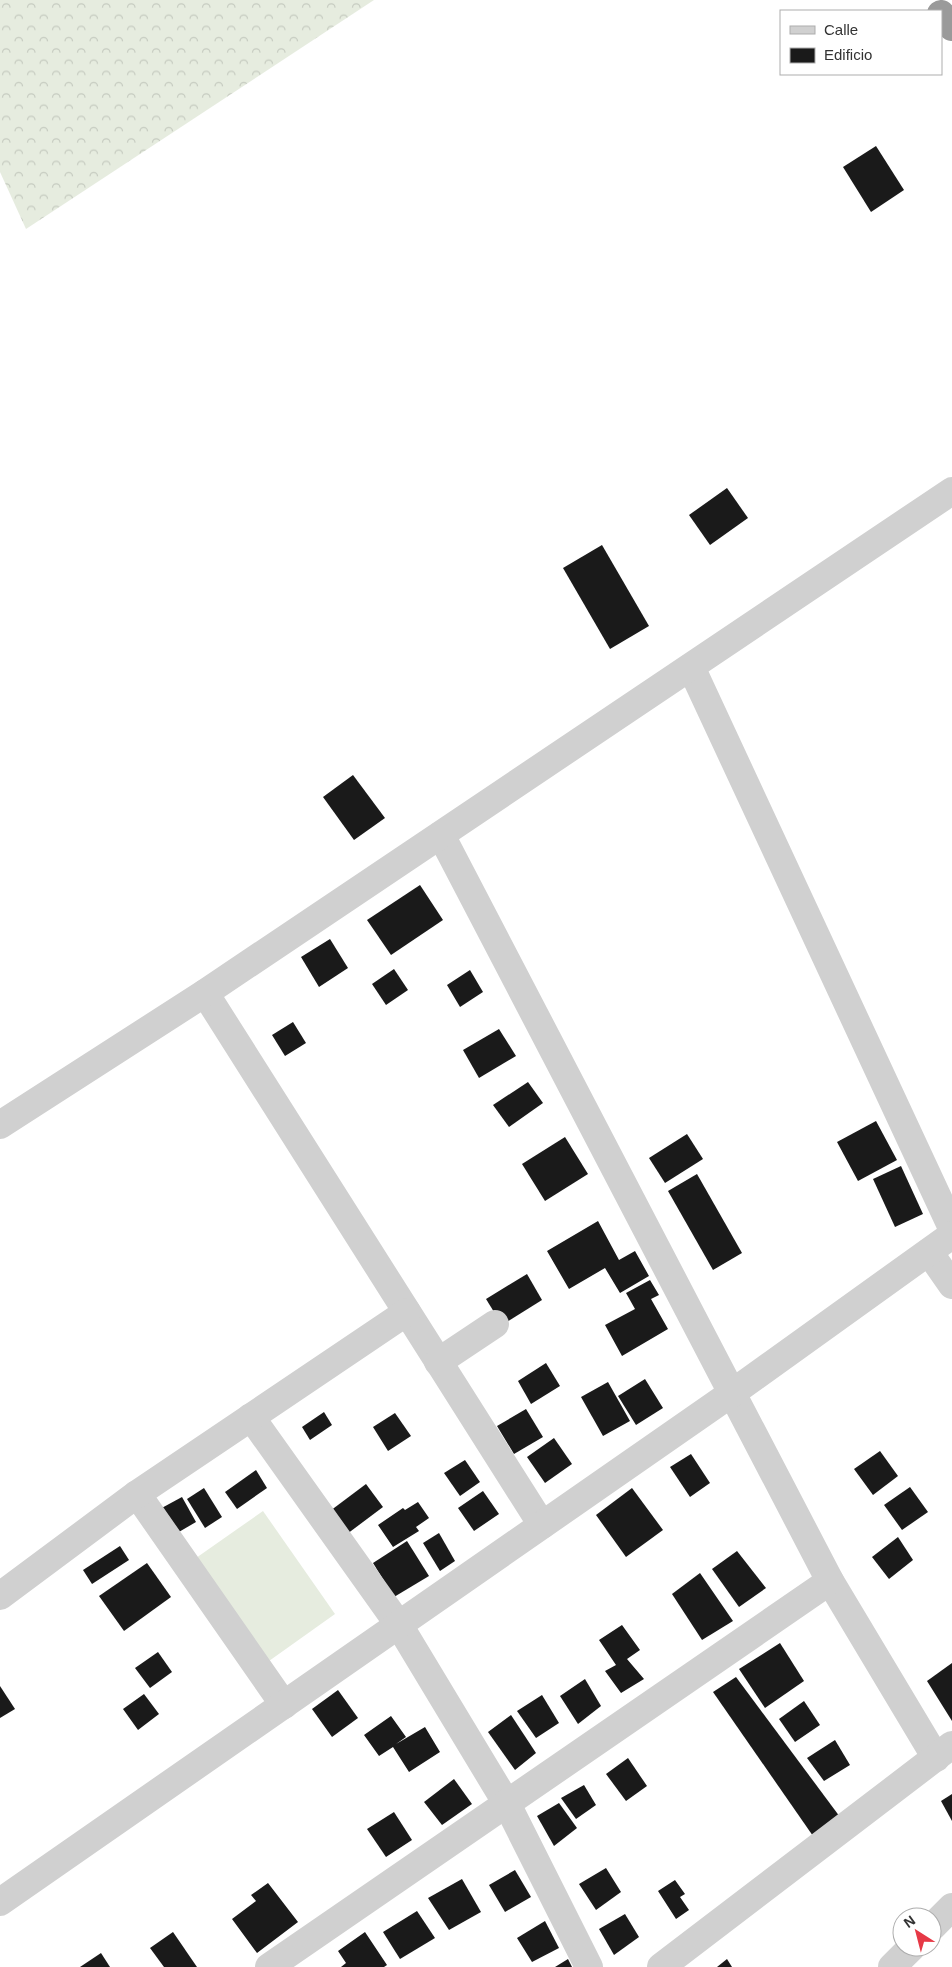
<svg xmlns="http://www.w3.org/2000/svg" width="952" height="1967" font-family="Arial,sans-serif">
<defs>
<pattern id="forest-crowns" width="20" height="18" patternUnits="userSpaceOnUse" patternTransform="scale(1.25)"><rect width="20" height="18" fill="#e6ecdf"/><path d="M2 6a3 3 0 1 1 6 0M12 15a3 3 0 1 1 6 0" fill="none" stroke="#c6cbc0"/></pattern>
</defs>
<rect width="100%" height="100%" fill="#fff"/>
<!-- forest -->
<polygon fill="url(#forest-crowns)" points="0,0 374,0 26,229 0,172"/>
<!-- pitch -->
<polygon fill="#e6ecdf" points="263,1511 335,1614 269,1661 196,1558"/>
<!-- building -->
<g fill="#1a1a1a">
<polygon points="876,146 904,190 871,212 843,167"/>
<polygon points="727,488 748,518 710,545 689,515"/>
<polygon points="602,545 649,626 610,649 563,568"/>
<polygon points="353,775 385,818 354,840 323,797"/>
<polygon points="420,885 443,920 391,955 367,920"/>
<polygon points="330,939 348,968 319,987 301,957"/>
<polygon points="394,969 408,990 386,1005 372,984"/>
<polygon points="470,970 483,992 460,1007 447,985"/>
<polygon points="293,1022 306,1043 285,1056 272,1035"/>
<polygon points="499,1029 516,1056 479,1078 463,1050"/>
<polygon points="528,1082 543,1103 509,1127 493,1105"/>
<polygon points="876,1121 897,1160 858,1181 837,1142"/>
<polygon points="687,1134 703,1159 665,1183 649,1158"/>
<polygon points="565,1137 588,1174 545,1201 522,1164"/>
<polygon points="901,1166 923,1214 895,1227 873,1179"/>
<polygon points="697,1174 742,1253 713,1270 668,1191"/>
<polygon points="598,1221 619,1260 635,1251 649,1276 620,1293 605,1268 569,1289 547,1251"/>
<polygon points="527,1274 542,1300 502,1325 486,1299"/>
<polygon points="650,1280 659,1295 651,1299 668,1329 622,1356 605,1325 635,1309 626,1293"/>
<polygon points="546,1363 560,1386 531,1404 518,1381"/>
<polygon points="645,1379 663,1408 636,1425 618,1396"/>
<polygon points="608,1382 630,1421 603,1436 581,1397"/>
<polygon points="526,1409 543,1437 514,1454 497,1426"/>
<polygon points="324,1412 332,1425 310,1440 302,1427"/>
<polygon points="395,1413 411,1436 388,1451 373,1427"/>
<polygon points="554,1438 572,1464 545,1483 527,1457"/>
<polygon points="880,1451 898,1476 873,1495 854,1469"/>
<polygon points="691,1454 710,1483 690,1497 670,1467"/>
<polygon points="465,1460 480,1482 460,1496 444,1473"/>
<polygon points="256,1470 267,1488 237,1509 225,1492"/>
<polygon points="366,1484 383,1507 347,1534 330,1511"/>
<polygon points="910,1487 928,1512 902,1530 884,1505"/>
<polygon points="204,1488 222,1517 205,1528 187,1499"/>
<polygon points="632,1488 663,1530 626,1557 596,1515"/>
<polygon points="483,1491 499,1514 474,1531 458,1508"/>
<polygon points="182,1497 196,1522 172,1536 158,1510"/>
<polygon points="418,1502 429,1518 416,1527 419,1531 393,1547 378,1525 403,1508 405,1510"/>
<polygon points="439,1533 455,1561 440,1571 423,1543"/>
<polygon points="898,1537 913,1560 889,1579 872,1557"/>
<polygon points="407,1541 429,1576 394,1597 373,1563"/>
<polygon points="120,1546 129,1560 92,1584 83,1570"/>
<polygon points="737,1551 766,1588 739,1607 712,1569"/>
<polygon points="147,1563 171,1597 124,1631 99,1596"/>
<polygon points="700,1573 733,1621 702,1640 672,1594"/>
<polygon points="622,1625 640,1650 627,1659 644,1679 621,1693 605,1671 616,1665 599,1640"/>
<polygon points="780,1643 804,1681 765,1708 739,1669"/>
<polygon points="158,1652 172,1672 150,1688 135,1668"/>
<polygon points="952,1663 952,1721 927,1681"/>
<polygon points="736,1677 840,1817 813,1836 713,1692"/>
<polygon points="585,1679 601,1706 578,1724 560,1696"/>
<polygon points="0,1686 15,1709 0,1718"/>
<polygon points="338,1690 358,1718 332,1737 312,1709"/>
<polygon points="144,1694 159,1714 138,1730 123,1709"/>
<polygon points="542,1695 559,1723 536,1738 517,1711"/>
<polygon points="804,1701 820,1725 795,1742 779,1719"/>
<polygon points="511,1715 536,1753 515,1770 488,1732"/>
<polygon points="391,1716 406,1737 396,1744 425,1727 440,1752 409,1772 393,1747 379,1756 364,1735"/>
<polygon points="835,1740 850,1765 824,1781 807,1758"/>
<polygon points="628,1758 647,1786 626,1801 606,1774"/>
<polygon points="454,1779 472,1804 442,1825 424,1802"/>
<polygon points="584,1785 596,1805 576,1819 561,1798"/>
<polygon points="952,1794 952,1821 941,1801"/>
<polygon points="559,1803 577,1828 554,1846 537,1816"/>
<polygon points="394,1812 412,1840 386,1857 367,1829"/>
<polygon points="606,1868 621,1892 596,1910 579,1884"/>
<polygon points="515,1870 531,1897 505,1912 489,1885"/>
<polygon points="462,1879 481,1912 449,1930 428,1898"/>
<polygon points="675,1880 685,1894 680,1897 689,1910 676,1919 658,1891"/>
<polygon points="268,1883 298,1922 257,1953 232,1919 256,1901 251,1895"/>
<polygon points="417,1911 435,1938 400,1959 383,1932"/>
<polygon points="625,1914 639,1937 614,1955 599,1929"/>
<polygon points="545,1921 559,1948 532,1962 517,1938"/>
<polygon points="173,1932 197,1967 164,1967 150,1948"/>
<polygon points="365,1932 387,1965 384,1967 341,1967 346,1963 338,1951"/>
<polygon points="101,1953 110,1967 80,1967"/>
<polygon points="568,1959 572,1967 555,1967"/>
<polygon points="727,1959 732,1967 717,1967"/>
</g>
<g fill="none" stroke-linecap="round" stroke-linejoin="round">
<!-- minor -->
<g stroke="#d0d0d0" stroke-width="28">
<polyline points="691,667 952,1228"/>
<polyline points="441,835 830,1581 936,1758"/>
<polyline points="205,993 542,1525"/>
<polyline points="0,1125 205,993 952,491"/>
<polyline points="929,1252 952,1285"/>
<polyline points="438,1362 495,1324"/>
<polyline points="251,1417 399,1625 507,1804 589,1967"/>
<polyline points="137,1494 284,1705"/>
<polyline points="0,1596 137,1494 407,1312"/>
<polyline points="0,1902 732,1393 952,1235"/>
<polyline points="932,1927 952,1907"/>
<polyline points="269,1967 830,1581"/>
<polyline points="661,1967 952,1745"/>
<polyline points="892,1967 912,1947"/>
</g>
<!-- highway -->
<polyline stroke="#9a9a9a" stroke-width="28" points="941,14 952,27"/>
</g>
<!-- legend -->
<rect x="780" y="10" width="162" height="65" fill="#ffffff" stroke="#adadad"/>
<rect x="790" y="26" width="25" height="8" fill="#d0d0d0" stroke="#adadad"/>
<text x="824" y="35" font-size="15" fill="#333333">Calle</text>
<rect x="790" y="48" width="25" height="15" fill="#1a1a1a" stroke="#adadad"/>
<text x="824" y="60" font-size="15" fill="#333333">Edificio</text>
<!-- north arrow -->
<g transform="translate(917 1932) rotate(324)"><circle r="24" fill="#ffffff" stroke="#adadad"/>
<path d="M0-4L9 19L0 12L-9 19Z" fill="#e63946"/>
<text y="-8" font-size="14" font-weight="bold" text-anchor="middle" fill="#333333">N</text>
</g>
</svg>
